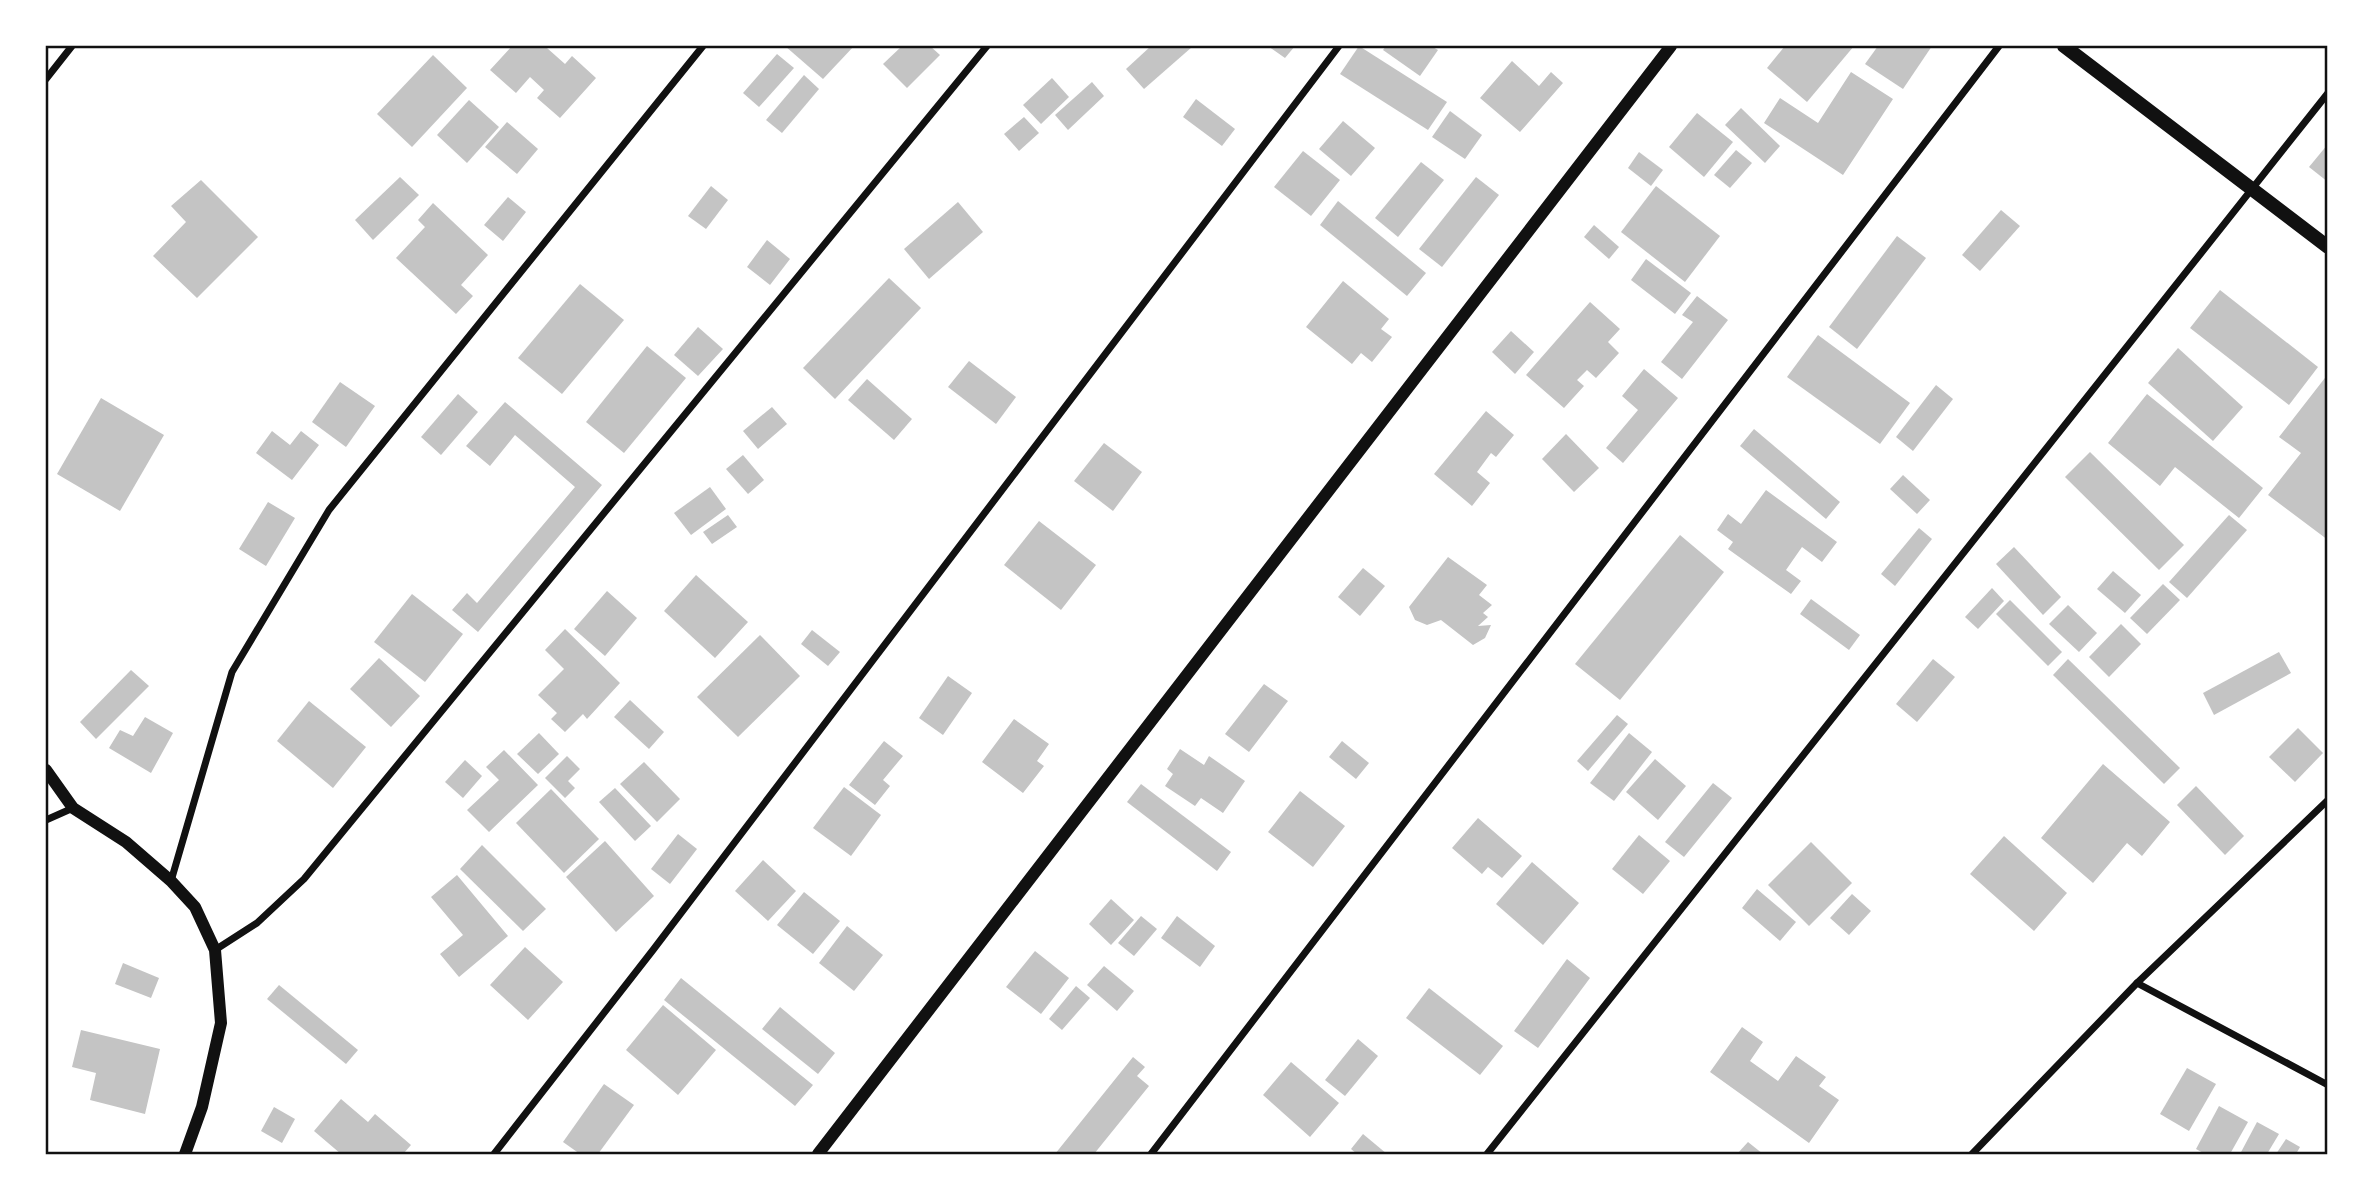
<svg xmlns="http://www.w3.org/2000/svg" width="2373" height="1200" font-family="Montserrat,sans-serif">
<rect width="100%" height="100%" fill="#fff"/>
<!-- building -->
<g fill="#c4c4c4">
<polygon points="512,46 549,46 547,48 565,64 572,56 596,78 560,118 537,98 544,90 530,77 516,93 490,70"/>
<polygon points="785,46 854,46 823,79"/>
<polygon points="902,46 930,46 940,55 907,88 883,64"/>
<polygon points="1151,46 1192,47 1144,89 1126,69"/>
<polygon points="1268,46 1295,46 1285,58"/>
<polygon points="1359,46 1447,102 1428,130 1340,74"/>
<polygon points="1386,46 1431,46 1438,50 1420,76 1383,50"/>
<polygon points="1785,46 1854,46 1807,102 1767,68"/>
<polygon points="1878,46 1932,46 1903,89 1865,64"/>
<polygon points="777,54 794,68 759,107 743,93"/>
<polygon points="433,55 467,88 412,147 377,114"/>
<polygon points="1512,61 1539,86 1551,72 1563,83 1520,132 1480,98"/>
<polygon points="1851,72 1893,99 1843,175 1764,123 1780,98 1818,123"/>
<polygon points="804,75 819,89 782,133 766,120"/>
<polygon points="1052,78 1069,97 1041,124 1023,105"/>
<polygon points="1092,82 1104,96 1068,130 1055,115"/>
<polygon points="1196,99 1235,129 1222,146 1183,117"/>
<polygon points="469,100 499,127 467,163 437,135"/>
<polygon points="1741,108 1780,146 1765,163 1725,125"/>
<polygon points="1450,111 1482,135 1465,159 1432,137"/>
<polygon points="1697,113 1733,142 1704,177 1669,147"/>
<polygon points="1024,117 1039,133 1019,151 1004,134"/>
<polygon points="1343,121 1375,148 1351,176 1319,149"/>
<polygon points="507,122 538,149 517,174 485,147"/>
<polygon points="2328,144 2328,182 2309,167"/>
<polygon points="1736,150 1752,163 1730,188 1714,175"/>
<polygon points="1303,151 1340,180 1311,216 1274,187"/>
<polygon points="1639,152 1663,170 1651,186 1628,168"/>
<polygon points="1421,162 1444,180 1398,237 1375,218"/>
<polygon points="400,177 419,195 373,240 355,220"/>
<polygon points="1476,177 1499,195 1442,267 1419,249"/>
<polygon points="201,180 258,237 197,298 153,256 186,222 171,206"/>
<polygon points="711,186 728,200 706,229 688,216"/>
<polygon points="1656,186 1720,236 1685,282 1621,232"/>
<polygon points="508,197 526,212 503,241 484,225"/>
<polygon points="1338,201 1426,273 1407,296 1320,225"/>
<polygon points="958,202 983,232 929,279 904,249"/>
<polygon points="433,203 488,255 461,285 473,296 456,314 396,258 425,227 418,220"/>
<polygon points="2001,210 2020,226 1980,271 1962,255"/>
<polygon points="1594,225 1619,247 1609,259 1584,237"/>
<polygon points="1897,236 1926,258 1857,349 1829,327"/>
<polygon points="767,240 790,259 770,285 747,267"/>
<polygon points="1646,259 1691,293 1675,314 1631,280"/>
<polygon points="889,278 921,308 835,399 803,368"/>
<polygon points="1343,281 1389,319 1381,329 1392,337 1372,362 1361,353 1352,364 1306,327"/>
<polygon points="580,284 624,320 562,394 518,358"/>
<polygon points="2220,290 2318,367 2289,405 2190,328"/>
<polygon points="1697,296 1728,320 1682,379 1661,362 1693,322 1682,315"/>
<polygon points="1590,302 1620,329 1608,342 1619,353 1596,378 1587,370 1577,380 1584,386 1564,408 1526,375"/>
<polygon points="698,327 723,349 698,376 674,355"/>
<polygon points="1511,331 1534,352 1515,374 1492,352"/>
<polygon points="1818,335 1910,403 1880,444 1787,377"/>
<polygon points="647,346 686,378 624,453 586,422"/>
<polygon points="2178,348 2243,407 2213,441 2148,383"/>
<polygon points="969,361 1016,397 996,424 948,387"/>
<polygon points="1644,369 1678,398 1623,463 1606,448 1638,410 1622,396"/>
<polygon points="2328,374 2328,540 2268,495 2301,453 2279,437"/>
<polygon points="867,379 912,419 894,440 848,400"/>
<polygon points="340,382 375,406 346,447 312,422"/>
<polygon points="1936,385 1953,399 1913,451 1896,437"/>
<polygon points="458,394 478,412 441,455 421,437"/>
<polygon points="2147,394 2263,488 2239,518 2175,467 2160,486 2108,443"/>
<polygon points="101,398 164,435 120,511 57,474"/>
<polygon points="505,402 602,485 478,632 452,610 467,593 477,603 575,487 515,435 490,466 466,446"/>
<polygon points="772,407 787,424 758,449 743,431"/>
<polygon points="1486,411 1514,435 1496,457 1491,453 1477,472 1490,483 1472,506 1434,474"/>
<polygon points="1754,429 1840,502 1826,519 1740,446"/>
<polygon points="272,431 290,445 301,431 319,445 292,480 256,453"/>
<polygon points="1566,434 1599,468 1574,492 1542,459"/>
<polygon points="1104,443 1142,472 1113,511 1074,481"/>
<polygon points="2090,452 2184,545 2159,570 2065,477"/>
<polygon points="743,455 764,480 748,494 726,469"/>
<polygon points="1903,475 1930,500 1917,514 1890,489"/>
<polygon points="710,487 726,509 691,535 674,513"/>
<polygon points="1766,490 1837,542 1822,562 1802,547 1786,570 1801,581 1791,594 1728,549 1733,542 1717,530 1728,514 1741,524"/>
<polygon points="268,502 295,518 266,566 239,549"/>
<polygon points="728,515 737,527 712,544 703,532"/>
<polygon points="2229,515 2247,530 2187,598 2169,582"/>
<polygon points="1039,521 1096,565 1061,610 1004,565"/>
<polygon points="1919,528 1932,539 1895,586 1881,574"/>
<polygon points="1680,535 1724,572 1620,700 1575,664"/>
<polygon points="2014,547 2061,597 2043,615 1996,564"/>
<polygon points="1448,557 1487,585 1479,595 1492,605 1483,613 1488,617 1478,626 1491,625 1485,638 1473,645 1441,620 1427,625 1415,620 1409,607"/>
<polygon points="1363,568 1385,586 1360,616 1338,597"/>
<polygon points="2113,571 2141,595 2125,613 2097,589"/>
<polygon points="696,575 748,622 715,658 664,611"/>
<polygon points="2163,584 2180,600 2147,634 2130,618"/>
<polygon points="1992,588 2004,601 1978,629 1965,617"/>
<polygon points="607,591 637,618 605,656 574,629"/>
<polygon points="412,594 463,634 425,682 374,642"/>
<polygon points="1811,599 1860,635 1849,650 1800,614"/>
<polygon points="2010,600 2062,652 2048,666 1996,614"/>
<polygon points="2068,605 2097,633 2079,652 2049,624"/>
<polygon points="2121,624 2141,644 2109,677 2089,657"/>
<polygon points="565,629 620,683 587,719 583,714 565,732 551,719 557,713 538,695 564,669 545,650"/>
<polygon points="812,630 840,652 828,666 801,644"/>
<polygon points="760,635 800,676 738,737 697,697"/>
<polygon points="2279,652 2291,673 2214,715 2203,693"/>
<polygon points="379,658 420,696 391,727 350,689"/>
<polygon points="1933,659 1955,677 1917,722 1896,704"/>
<polygon points="2068,659 2180,768 2164,784 2053,675"/>
<polygon points="131,670 149,686 96,739 80,722"/>
<polygon points="948,676 972,693 943,735 919,718"/>
<polygon points="1264,684 1288,701 1249,752 1225,734"/>
<polygon points="630,700 664,732 649,749 614,717"/>
<polygon points="309,701 366,747 333,788 277,741"/>
<polygon points="1617,715 1628,724 1588,771 1577,761"/>
<polygon points="145,717 173,733 151,773 109,748 120,730 133,736"/>
<polygon points="1014,719 1049,744 1037,761 1044,766 1023,793 982,762"/>
<polygon points="2298,728 2323,753 2295,782 2269,757"/>
<polygon points="539,733 559,754 538,774 517,754"/>
<polygon points="1629,733 1652,752 1614,801 1590,783"/>
<polygon points="884,741 903,756 883,780 890,786 875,805 849,785"/>
<polygon points="1342,741 1369,763 1356,779 1329,757"/>
<polygon points="1180,749 1204,765 1209,756 1245,781 1223,813 1201,798 1195,806 1165,786 1173,774 1167,769"/>
<polygon points="504,750 538,785 489,832 467,810 499,780 486,767"/>
<polygon points="567,756 580,769 568,781 575,788 565,798 545,778"/>
<polygon points="1655,759 1686,786 1658,820 1626,792"/>
<polygon points="465,760 482,776 463,798 445,782"/>
<polygon points="644,762 680,799 657,822 620,784"/>
<polygon points="2103,764 2170,822 2142,856 2127,843 2093,883 2041,838"/>
<polygon points="1713,783 1732,798 1684,857 1665,842"/>
<polygon points="1141,784 1231,852 1217,871 1127,802"/>
<polygon points="2196,786 2244,836 2225,855 2177,805"/>
<polygon points="844,787 881,815 851,856 813,828"/>
<polygon points="615,788 651,826 635,841 599,802"/>
<polygon points="551,789 599,839 564,873 516,823"/>
<polygon points="1300,791 1345,826 1313,867 1268,832"/>
<polygon points="1478,818 1522,856 1502,878 1488,867 1482,874 1452,848"/>
<polygon points="678,834 697,849 670,884 651,869"/>
<polygon points="1639,835 1670,861 1643,894 1612,869"/>
<polygon points="2004,836 2067,893 2034,931 1970,874"/>
<polygon points="605,841 654,896 616,932 566,877"/>
<polygon points="1811,842 1852,883 1809,926 1768,885"/>
<polygon points="482,845 546,909 523,931 460,869"/>
<polygon points="763,860 796,891 768,921 735,891"/>
<polygon points="1532,862 1579,903 1543,945 1496,904"/>
<polygon points="457,875 508,936 459,977 440,954 463,935 431,897"/>
<polygon points="1757,889 1796,922 1780,941 1742,908"/>
<polygon points="804,892 840,921 813,954 777,925"/>
<polygon points="1852,894 1871,911 1849,935 1830,918"/>
<polygon points="1111,899 1134,920 1111,945 1089,924"/>
<polygon points="1141,916 1157,929 1134,956 1118,943"/>
<polygon points="1177,916 1215,946 1200,967 1161,938"/>
<polygon points="847,926 883,955 854,991 819,963"/>
<polygon points="525,947 563,982 528,1020 490,985"/>
<polygon points="1035,951 1069,978 1041,1014 1006,987"/>
<polygon points="1567,959 1590,978 1538,1048 1514,1031"/>
<polygon points="123,963 159,978 151,998 115,984"/>
<polygon points="1104,966 1134,991 1117,1011 1087,985"/>
<polygon points="681,978 813,1085 795,1106 664,1000"/>
<polygon points="279,985 358,1050 346,1064 267,999"/>
<polygon points="1076,986 1090,998 1062,1030 1049,1019"/>
<polygon points="1429,988 1503,1046 1480,1075 1406,1018"/>
<polygon points="663,1005 716,1050 678,1095 626,1050"/>
<polygon points="780,1007 835,1053 818,1074 762,1029"/>
<polygon points="1742,1027 1763,1042 1750,1061 1778,1081 1796,1056 1826,1077 1819,1086 1839,1100 1809,1143 1710,1072"/>
<polygon points="81,1030 160,1049 145,1114 90,1100 96,1073 72,1067"/>
<polygon points="1358,1039 1378,1056 1345,1096 1325,1080"/>
<polygon points="1133,1057 1145,1067 1137,1076 1149,1086 1094,1154 1055,1154"/>
<polygon points="1291,1062 1339,1103 1310,1137 1263,1095"/>
<polygon points="2187,1068 2216,1084 2189,1131 2160,1114"/>
<polygon points="604,1084 634,1105 598,1154 580,1154 563,1142"/>
<polygon points="341,1099 368,1122 375,1114 411,1145 404,1153 406,1154 341,1154 314,1131"/>
<polygon points="2219,1106 2248,1122 2230,1154 2205,1154 2196,1149"/>
<polygon points="274,1107 295,1119 282,1143 261,1131"/>
<polygon points="2257,1122 2279,1134 2267,1154 2240,1154"/>
<polygon points="1363,1134 1387,1154 1357,1154 1351,1149"/>
<polygon points="2286,1139 2300,1147 2296,1154 2276,1154"/>
<polygon points="1748,1142 1763,1154 1737,1154"/>
</g>
<g fill="none" stroke-linecap="round" stroke-linejoin="round">
<!-- minor -->
<g stroke="#111" stroke-width="7">
<polyline points="46,79 72,46"/>
<polyline points="46,820 73,808"/>
<polyline points="171,881 232,672 329,510 703,46"/>
<polyline points="215,950 257,923 304,879 987,46"/>
<polyline points="2137,983 2328,1085"/>
<polyline points="494,1154 653,950 1339,46"/>
<polyline points="1151,1154 1999,46"/>
<polyline points="1487,1154 2328,93"/>
<polyline points="1972,1154 2137,983 2328,800"/>
</g>
<!-- tertiary -->
<g stroke="#111" stroke-width="12">
<polyline points="46,770 73,808 126,842 171,881 195,907 215,950 221,1023 202,1107 185,1154"/>
<polyline points="818,1154 1671,46"/>
</g>
<!-- secondary -->
<polyline stroke="#111" stroke-width="14" points="2064,46 2328,247"/>
</g>
<!-- border -->
<rect width="2373" height="1200" fill="none" stroke="#ffffff" stroke-width="94"/>
<rect x="47" y="47" width="2279" height="1106" fill="none" stroke="#111" stroke-width="2.5"/>
</svg>
